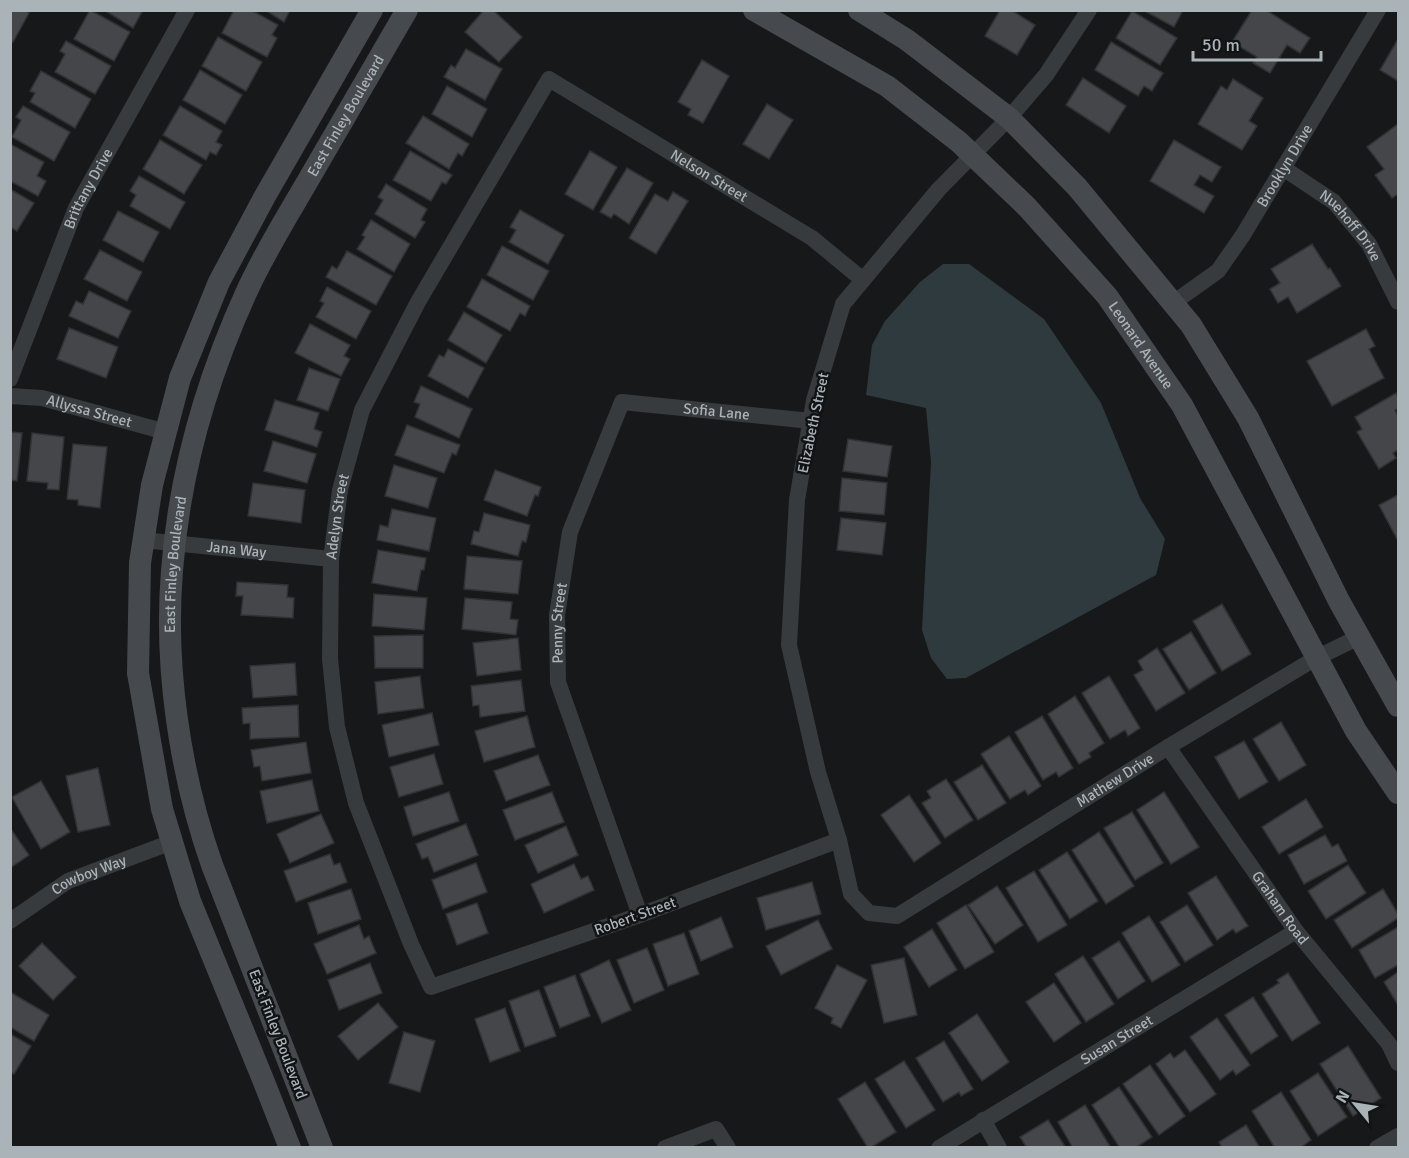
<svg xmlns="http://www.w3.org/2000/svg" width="1409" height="1158" font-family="Signika,sans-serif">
<rect width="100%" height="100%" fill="#171819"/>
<!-- water -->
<polygon fill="#2e3a3d" points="943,264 969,264 1044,319 1101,403 1140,498 1165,539 1156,575 966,678 947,679 931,658 922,630 931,462 926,408 866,395 872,345 885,321 920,282"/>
<!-- building -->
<g fill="#444649" stroke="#313235" stroke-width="1.5">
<polygon points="10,10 25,10 29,13 13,42 10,41"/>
<polygon points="90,10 130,32 114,61 74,39"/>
<polygon points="104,10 143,10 133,28"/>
<polygon points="234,10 251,10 278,25 272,35 277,38 267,57 222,33"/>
<polygon points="265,10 290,10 284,22"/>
<polygon points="484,10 493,10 522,37 499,62 465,32"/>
<polygon points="1000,10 1011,10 1035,25 1017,55 985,36"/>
<polygon points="1143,10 1183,10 1174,27"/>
<polygon points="1252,10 1266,10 1310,38 1300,53 1287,45 1270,73 1253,63 1257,57 1232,42"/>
<polygon points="1132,11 1177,38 1160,65 1116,38"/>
<polygon points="218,37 262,62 246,91 202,66"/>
<polygon points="1398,39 1398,81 1380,70"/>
<polygon points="66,41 111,66 95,94 55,72 65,54 60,51"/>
<polygon points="1111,42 1163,73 1152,91 1144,86 1138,96 1095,70"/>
<polygon points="466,49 502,69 485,100 444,77 451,65 455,68"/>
<polygon points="702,60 729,76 703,123 688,115 691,109 678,102"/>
<polygon points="200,70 242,95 225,124 183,100"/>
<polygon points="41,71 91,99 75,128 30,102 35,93 30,91"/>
<polygon points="1083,78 1126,106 1109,133 1066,105"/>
<polygon points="1233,79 1263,98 1249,121 1257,126 1242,150 1198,124 1221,86 1227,90"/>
<polygon points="447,86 487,109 472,137 432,114"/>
<polygon points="767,104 793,120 769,159 743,144"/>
<polygon points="23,106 70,132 54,161 12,137 21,120 16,117"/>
<polygon points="180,106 222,131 216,142 222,145 216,155 210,152 206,160 163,135"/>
<polygon points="423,116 469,144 462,156 458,153 449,169 406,143"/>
<polygon points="1398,124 1398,194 1392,198 1375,175 1384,169 1367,147"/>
<polygon points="160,140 202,165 184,194 143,169"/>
<polygon points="1174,140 1221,167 1212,182 1200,175 1194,185 1214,196 1204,213 1150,181"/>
<polygon points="10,144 44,162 37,176 46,181 38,196 10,181"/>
<polygon points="410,151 452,175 446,184 442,182 431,201 393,180"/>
<polygon points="590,151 617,167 593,210 565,194"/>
<polygon points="627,168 653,183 629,224 614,214 611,218 600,212"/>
<polygon points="139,176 185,202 170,229 130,206 136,195 130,191"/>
<polygon points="386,184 427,209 421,220 425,222 415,238 375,214 383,200 378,197"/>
<polygon points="10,189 34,203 17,231 10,227"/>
<polygon points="673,192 688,201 656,254 629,238 655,194 668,201"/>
<polygon points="520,210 564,235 548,264 509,242 516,230 510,227"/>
<polygon points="118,211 159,232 143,262 103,240"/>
<polygon points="371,220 410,244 394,272 357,249 365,237 362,235"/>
<polygon points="1312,244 1328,269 1330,268 1341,286 1297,313 1288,297 1278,303 1270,289 1280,283 1271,269"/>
<polygon points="502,246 549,271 533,300 487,275"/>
<polygon points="100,250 142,272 127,301 84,279"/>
<polygon points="347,251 392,276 376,305 326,277 332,266 337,269"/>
<polygon points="482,279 530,306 525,316 520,313 510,331 467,307"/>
<polygon points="327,287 371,311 356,339 316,317 324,303 320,301"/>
<polygon points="89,291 131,311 118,338 69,316 76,301 83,304"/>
<polygon points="464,312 502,335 486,363 448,340"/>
<polygon points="310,324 350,345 344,356 350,359 341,376 295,353"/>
<polygon points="69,328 118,347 106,378 57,359"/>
<polygon points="1366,329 1375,346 1369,349 1384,378 1332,406 1307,361"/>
<polygon points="448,349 484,368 468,398 428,376 439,355 444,357"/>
<polygon points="309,368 340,379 328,411 297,400"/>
<polygon points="421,386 472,409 459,438 415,417 420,404 414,402"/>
<polygon points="1396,393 1398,398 1398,409 1395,410 1398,416 1398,450 1393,453 1396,458 1379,469 1357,432 1362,429 1355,417"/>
<polygon points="275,400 319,413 314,429 322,432 317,447 265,430"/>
<polygon points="407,425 460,445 456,455 452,453 444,473 395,455"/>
<polygon points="10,432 22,433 17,481 10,480"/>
<polygon points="32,433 64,437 59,490 47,489 48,483 27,481"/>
<polygon points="848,439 892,446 887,477 843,471"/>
<polygon points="273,441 316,454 307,483 264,471"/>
<polygon points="73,444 107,447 100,508 78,505 78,500 67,499"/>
<polygon points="394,465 437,478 428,508 385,496"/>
<polygon points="495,470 541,487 538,496 535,495 527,516 484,500"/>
<polygon points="842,478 887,483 884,515 839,511"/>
<polygon points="253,483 305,490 301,523 248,516"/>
<polygon points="1398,495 1398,541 1379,505"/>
<polygon points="392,509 436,518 429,551 377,540 380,525 388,527"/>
<polygon points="484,513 530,525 526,542 522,541 518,556 471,544 474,531 479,532"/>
<polygon points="841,518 886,523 882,555 837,550"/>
<polygon points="378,550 426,558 424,570 421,570 417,591 372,583"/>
<polygon points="467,556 522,561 518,594 464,589"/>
<polygon points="237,582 288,585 287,597 294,598 293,618 241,615 243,596 236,596"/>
<polygon points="374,594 427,598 424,630 372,626"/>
<polygon points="465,598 512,602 510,619 518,620 516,635 462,629"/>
<polygon points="1222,604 1251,654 1222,671 1193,621"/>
<polygon points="1191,632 1216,673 1189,690 1163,649"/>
<polygon points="423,635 423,668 375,668 374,636"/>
<polygon points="518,638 521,670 477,676 473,643"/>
<polygon points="1157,648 1185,693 1156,711 1134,675 1143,670 1138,661"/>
<polygon points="295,663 297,695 253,698 250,666"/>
<polygon points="420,676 424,708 378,714 375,682"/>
<polygon points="1109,676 1140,728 1128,736 1125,730 1110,739 1082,693"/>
<polygon points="521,680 525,711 480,717 479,705 473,706 471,686"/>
<polygon points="1075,696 1104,743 1089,753 1091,757 1079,764 1048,714"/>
<polygon points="298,705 299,737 250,739 250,723 243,724 242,708"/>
<polygon points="432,713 439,745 389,757 382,725"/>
<polygon points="527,716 535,747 484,762 475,731"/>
<polygon points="1042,716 1073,768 1059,777 1056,772 1043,780 1015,732"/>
<polygon points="1281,722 1306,765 1279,781 1253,739"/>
<polygon points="1009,736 1041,786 1028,795 1025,790 1010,799 981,754"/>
<polygon points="1244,741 1268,782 1239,799 1215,757"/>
<polygon points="306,742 311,773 262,781 260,766 254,767 251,750"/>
<polygon points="434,754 443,784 399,797 390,767"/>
<polygon points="538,755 550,785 506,801 494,771"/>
<polygon points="982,765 1006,803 978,820 954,782"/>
<polygon points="98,768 110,825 78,832 66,776"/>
<polygon points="946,779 973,820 945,838 922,803 931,798 927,791"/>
<polygon points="312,780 319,811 267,823 260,791"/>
<polygon points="41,781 70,832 41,849 12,797"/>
<polygon points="449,792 459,821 413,836 404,807"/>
<polygon points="552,792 564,822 515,840 503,810"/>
<polygon points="1164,792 1199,847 1171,864 1137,810"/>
<polygon points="909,795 941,843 914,862 881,815"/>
<polygon points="1306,799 1323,827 1279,854 1262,827"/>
<polygon points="1132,812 1163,863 1135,880 1104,828"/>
<polygon points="321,814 334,843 290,863 277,834"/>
<polygon points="466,824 478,855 434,872 428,857 422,859 416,844"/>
<polygon points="566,826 578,855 538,873 525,845"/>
<polygon points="10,828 29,855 10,868"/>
<polygon points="1099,832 1134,886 1106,904 1072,850"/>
<polygon points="1325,835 1332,847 1338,844 1347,861 1304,884 1288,855"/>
<polygon points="1067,852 1098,901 1070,919 1039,870"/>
<polygon points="330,854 334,865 340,863 347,882 296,902 284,871"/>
<polygon points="476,863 487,892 443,909 432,880"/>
<polygon points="574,864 581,879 588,876 594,890 544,913 531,884"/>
<polygon points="1348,865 1366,893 1326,919 1308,891"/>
<polygon points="1034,871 1067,925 1038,942 1006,888"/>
<polygon points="1216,876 1248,926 1236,933 1233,929 1217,940 1188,893"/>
<polygon points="812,882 821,914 766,930 757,898"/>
<polygon points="997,886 1023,925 995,944 968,905"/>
<polygon points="351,889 361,919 318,934 308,903"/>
<polygon points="1383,889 1398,914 1398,918 1352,948 1334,920"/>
<polygon points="477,903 488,933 457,945 446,914"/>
<polygon points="966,905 994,952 965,969 937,923"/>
<polygon points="1187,905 1213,945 1185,962 1160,922"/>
<polygon points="1149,916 1180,965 1152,982 1122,933"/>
<polygon points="721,917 733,947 701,961 689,931"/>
<polygon points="818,920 832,949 781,975 766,946"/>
<polygon points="359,925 364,939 369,936 376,953 327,974 314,944"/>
<polygon points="1398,927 1398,965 1375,978 1359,950"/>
<polygon points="932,929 957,970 929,987 904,947"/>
<polygon points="684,933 699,974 668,986 653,944"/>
<polygon points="1119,941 1145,981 1118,999 1092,958"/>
<polygon points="42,943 76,977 53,1000 19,966"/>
<polygon points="647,948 664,990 634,1003 617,960"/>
<polygon points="1083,956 1114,1004 1086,1022 1055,974"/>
<polygon points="904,958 917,1015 884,1023 871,965"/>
<polygon points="609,960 631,1010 602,1023 580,974"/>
<polygon points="370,963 382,993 339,1010 328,980"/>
<polygon points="837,965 867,980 841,1028 831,1023 833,1018 815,1008"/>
<polygon points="1398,972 1398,1005 1384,982"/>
<polygon points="1288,973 1320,1023 1292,1041 1262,994 1279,983 1277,980"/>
<polygon points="575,975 590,1016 560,1028 544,987"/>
<polygon points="1054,983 1081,1023 1054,1042 1026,1002"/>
<polygon points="539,990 556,1036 525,1047 509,1001"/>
<polygon points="10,992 49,1015 34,1041 10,1027"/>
<polygon points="1253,997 1278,1036 1251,1054 1225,1015"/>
<polygon points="378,1003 398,1027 358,1060 338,1036"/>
<polygon points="505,1008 520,1051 490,1062 475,1019"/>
<polygon points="977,1014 1009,1062 982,1081 949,1033"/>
<polygon points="1217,1018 1250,1065 1236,1075 1233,1070 1220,1080 1190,1037"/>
<polygon points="404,1032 435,1041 420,1092 389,1083"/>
<polygon points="10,1034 31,1046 14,1074 10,1072"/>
<polygon points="944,1041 973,1089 961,1096 959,1092 943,1102 916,1058"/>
<polygon points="1348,1046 1381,1098 1353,1116 1320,1064"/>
<polygon points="1185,1050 1216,1094 1190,1112 1156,1064 1170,1053 1174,1058"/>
<polygon points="904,1061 935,1110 906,1128 875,1079"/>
<polygon points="1150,1065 1185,1116 1159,1135 1123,1084"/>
<polygon points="1318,1073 1347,1117 1318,1136 1290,1091"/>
<polygon points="865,1082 896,1132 870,1148 868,1148 838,1099"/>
<polygon points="1119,1087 1152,1137 1135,1148 1120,1148 1092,1105"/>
<polygon points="1281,1092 1311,1140 1300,1148 1275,1148 1252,1111"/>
<polygon points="1085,1105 1111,1148 1073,1148 1058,1122"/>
<polygon points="1048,1120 1066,1148 1027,1148 1020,1137"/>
<polygon points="1246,1125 1260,1148 1222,1148 1219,1142"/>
</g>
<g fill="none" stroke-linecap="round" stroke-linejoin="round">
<!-- street -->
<g stroke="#383b3e" stroke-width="16">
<path id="s1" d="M1089,10l-43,65 -37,43 -70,71 -96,115 -29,96 -17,100 -8,145 29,127 21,68 12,54 18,19 28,3 271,-169 148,-89 43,-21"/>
<path id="s2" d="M1283,168l51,34 35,42 29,58"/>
<path id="s3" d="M1173,303l45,-32 25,-36 135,-225"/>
<path id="s4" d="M10,379l66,-171 111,-198"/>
<path id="s5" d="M10,396l32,2 124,34"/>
<path id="s6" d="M143,540l188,19"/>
<path id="s7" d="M1168,747l128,184 93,113 9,19"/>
<path id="s8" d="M839,840l-199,75 -209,72 -20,-43 -55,-141 -19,-76 -7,-68 1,-100 9,-69 22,-80 56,-108 131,-223 263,159 51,42"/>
<path id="s9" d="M640,915l-82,-233 -1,-67 13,-83 52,-130 189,19"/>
<path id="s10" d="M10,921l58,-40 104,-39"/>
<polyline points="983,1120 999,1148"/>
<polyline points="665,1148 716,1129 728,1148"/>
<path id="s11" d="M939,1148l357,-217"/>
<polyline points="1377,1148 1398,1136"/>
</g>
<!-- secondary -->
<g stroke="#464a4e" stroke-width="22">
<path id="s12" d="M754,10l133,76 72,56 68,65 80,89 75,109 174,326 42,62"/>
<polyline points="859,10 907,40 1009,118 1077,187 1191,325 1248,418 1339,601 1398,706"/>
<polyline points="290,1148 264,1082 190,901 162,809 138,673 140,563 152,485 180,378 219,282 265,196 372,10"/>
<path id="s13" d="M322,1148l-110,-283c-32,-91 -48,-198 -40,-294 7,-95 34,-190 74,-278 18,-40 42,-78 64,-116 32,-56 65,-111 97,-167"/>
</g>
</g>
<g text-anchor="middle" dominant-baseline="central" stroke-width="5" stroke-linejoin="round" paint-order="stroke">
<!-- street labels -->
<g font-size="15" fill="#aab3b8" stroke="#121314">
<text stroke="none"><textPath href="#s13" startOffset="1095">East Finley Boulevard</textPath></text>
<text stroke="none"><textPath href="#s3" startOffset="180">Brooklyn Drive</textPath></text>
<text stroke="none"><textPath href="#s8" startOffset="1599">Nelson Street</textPath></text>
<text stroke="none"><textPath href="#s4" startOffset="206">Brittany Drive</textPath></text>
<text stroke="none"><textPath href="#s2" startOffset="90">Nuehoff Drive</textPath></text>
<text stroke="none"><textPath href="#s12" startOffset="518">Leonard Avenue</textPath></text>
<text stroke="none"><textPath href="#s5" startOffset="81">Allyssa Street</textPath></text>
<text stroke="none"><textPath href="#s9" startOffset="633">Sofia Lane</textPath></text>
<text transform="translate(813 423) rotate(-78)">Elizabeth Street</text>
<text stroke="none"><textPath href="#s8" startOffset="922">Adelyn Street</textPath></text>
<text stroke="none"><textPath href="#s6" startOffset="94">Jana Way</textPath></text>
<text stroke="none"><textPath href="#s13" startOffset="609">East Finley Boulevard</textPath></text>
<text stroke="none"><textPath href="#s9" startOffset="306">Penny Street</textPath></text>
<text stroke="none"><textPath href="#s1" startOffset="1299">Mathew Drive</textPath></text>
<text stroke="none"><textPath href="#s10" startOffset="92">Cowboy Way</textPath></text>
<text stroke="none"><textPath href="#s7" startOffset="196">Graham Road</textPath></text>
<text transform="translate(635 916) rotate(-20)">Robert Street</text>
<text transform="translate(278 1034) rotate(69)">East Finley Boulevard</text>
<text stroke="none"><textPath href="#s11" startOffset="208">Susan Street</textPath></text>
</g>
</g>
<!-- border -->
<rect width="1409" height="1158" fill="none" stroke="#aab3b8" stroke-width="24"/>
<!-- north arrow -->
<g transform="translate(1355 1104) rotate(300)" stroke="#121314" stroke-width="4.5" paint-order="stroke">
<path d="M0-4.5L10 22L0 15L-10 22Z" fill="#aab3b8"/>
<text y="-9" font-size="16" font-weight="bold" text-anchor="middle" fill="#aab3b8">N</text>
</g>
<!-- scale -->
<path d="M1193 51v9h128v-9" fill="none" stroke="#aab3b8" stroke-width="3"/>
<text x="1202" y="51" font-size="18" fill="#aab3b8" stroke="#121314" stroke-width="4.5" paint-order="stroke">50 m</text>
</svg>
